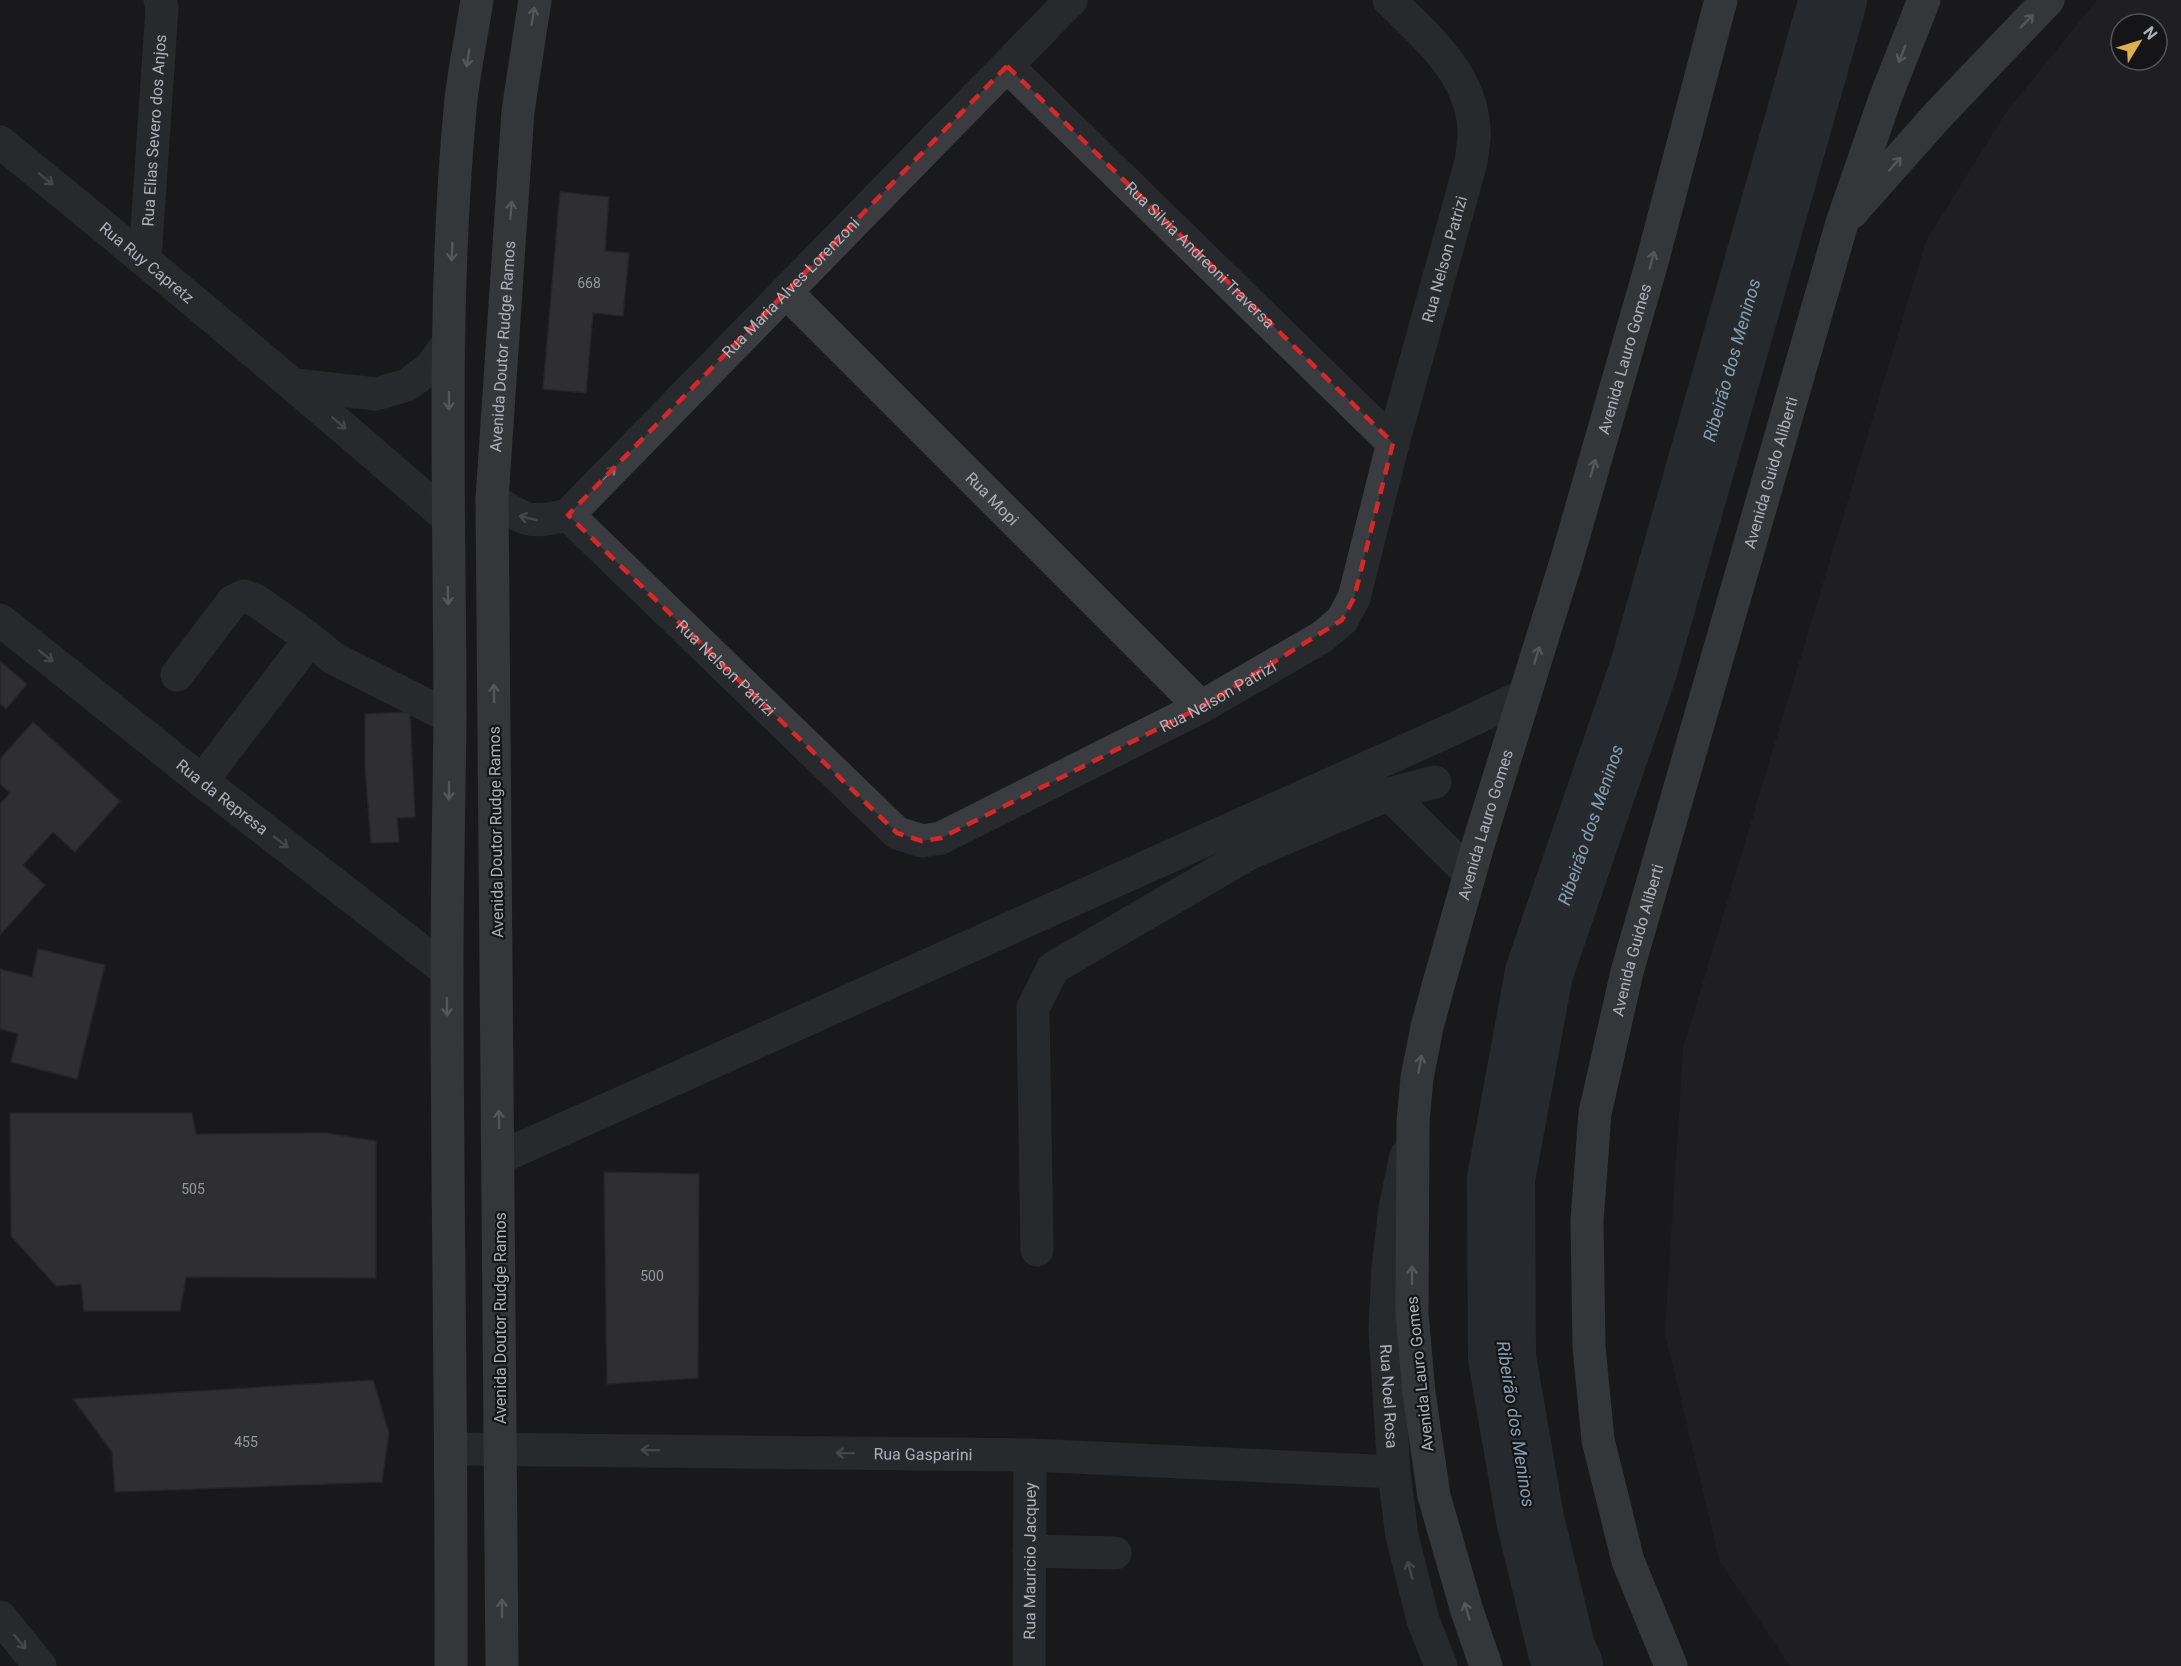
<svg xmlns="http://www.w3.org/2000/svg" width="2181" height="1666" font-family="Roboto,sans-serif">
<rect width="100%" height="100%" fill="#1a1a1c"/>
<!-- built -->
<path fill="#262629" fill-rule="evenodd" d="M2097,0h84v1666h-391l-70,-104 -55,-229 18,-284 243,-808 79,-127zM2121,24h36v36h-36z"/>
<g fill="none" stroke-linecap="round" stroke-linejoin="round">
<!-- river -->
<path stroke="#353d43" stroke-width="68" id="s1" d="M1569,1666l-7,-15 -32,-132 -28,-161 -1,-179 38,-206 104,-303 190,-670"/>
</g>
<!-- building -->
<g fill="#494a4e" stroke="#343437" stroke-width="1.5">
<polygon points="560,192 609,197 605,251 629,253 623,316 593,313 586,393 543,389"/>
<polygon points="0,661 27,684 6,709 0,703"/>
<polygon points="410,712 415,817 397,818 399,842 371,843 365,767 365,714"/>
<polygon points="33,722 120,801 75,852 53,832 23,865 45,885 0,935 0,804 10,793 0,784 0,759"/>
<polygon points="38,949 105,965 77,1079 11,1062 18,1034 0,1029 0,969 32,977"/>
<polygon points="10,1113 192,1113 196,1134 325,1133 376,1141 376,1278 186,1277 180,1311 84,1311 81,1284 56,1286 11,1236"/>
<polygon points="604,1172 699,1174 698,1378 607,1384"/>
<polygon points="373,1380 389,1433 382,1482 115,1492 112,1452 73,1399"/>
</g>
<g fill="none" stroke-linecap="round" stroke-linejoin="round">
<!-- minor -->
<g stroke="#3b3c40" stroke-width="33">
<path id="s2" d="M1007,66l386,377"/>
<path id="s3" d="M0,142c152,123 301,248 448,376"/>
<path id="s4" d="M145,259l17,-251 -2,-8"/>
<path id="s5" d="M786,292l415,415"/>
<polyline points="295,385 376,394 407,385 430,368 449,342"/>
<path id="s6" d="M492,499c33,22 36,25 76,16l503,-515"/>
<path id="s7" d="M568,515l329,318 25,8 19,-3 260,-131 121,-70 20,-17 12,-22 39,-155 78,-281c1,-11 4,-22 3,-33 -3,-56 -48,-93 -85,-129"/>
<path id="s8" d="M0,620l202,161 245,190"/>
<polyline points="177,675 233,601 244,596 257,601 310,639"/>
<polyline points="202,781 310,639 333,658 450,717"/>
<polyline points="1389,794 1470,874"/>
<path id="s9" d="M1406,1156l-11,52 -7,60 -3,62 9,142 8,64 21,84 18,46"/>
<polyline points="499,1158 1453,729 1525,695"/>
<polyline points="1037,1250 1033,1008 1053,968 1250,853 1389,794 1435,782"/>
<path id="s10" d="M452,1449l578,6 364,17"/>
<polyline points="1029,1551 1115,1553"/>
<polyline points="0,1617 40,1666"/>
<path id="s11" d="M1029,1666l1,-211"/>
</g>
<!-- major -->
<g stroke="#57595f" stroke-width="33">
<polyline points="1851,213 1938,115 2048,0"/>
<path d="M451,1666c1,-232 -4,-464 -4,-696 0,-83 2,-167 3,-251 0,-206 -9,-414 11,-620 4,-33 11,-66 16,-99"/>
<path id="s12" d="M502,1666l-10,-1167 26,-388 17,-111"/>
<path id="s13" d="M1486,1666l-19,-55 -33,-115 -15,-103 -7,-79 1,-192 4,-44 10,-51 10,-37 41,-145 88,-283 86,-300 69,-262"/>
<path id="s14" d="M1671,1666l-43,-105 -30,-121 -9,-93 -2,-126 8,-108 32,-141 215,-749 44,-127 38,-96"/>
</g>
</g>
<!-- one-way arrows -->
<defs><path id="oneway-shaft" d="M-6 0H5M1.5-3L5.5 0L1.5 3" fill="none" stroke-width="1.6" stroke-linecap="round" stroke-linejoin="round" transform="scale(1.5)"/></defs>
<g stroke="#9d9fa8">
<use href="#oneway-shaft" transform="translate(533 16) rotate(-81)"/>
<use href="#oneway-shaft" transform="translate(2027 21) rotate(-46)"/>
<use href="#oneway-shaft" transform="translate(1902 54) rotate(112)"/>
<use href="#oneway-shaft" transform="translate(468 58) rotate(99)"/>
<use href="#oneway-shaft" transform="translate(1895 164) rotate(-48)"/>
<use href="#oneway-shaft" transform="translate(511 210) rotate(-86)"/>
<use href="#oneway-shaft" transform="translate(452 252) rotate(92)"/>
<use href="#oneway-shaft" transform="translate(1652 260) rotate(-75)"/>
<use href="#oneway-shaft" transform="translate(449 401) rotate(90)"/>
<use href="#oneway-shaft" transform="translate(1593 468) rotate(-74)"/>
<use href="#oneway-shaft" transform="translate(448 596) rotate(89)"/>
<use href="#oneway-shaft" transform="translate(1537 655) rotate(-73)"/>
<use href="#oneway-shaft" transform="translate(494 693) rotate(-91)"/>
<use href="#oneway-shaft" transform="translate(449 791) rotate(91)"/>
<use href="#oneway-shaft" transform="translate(447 1007) rotate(89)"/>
<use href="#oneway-shaft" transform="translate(1420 1064) rotate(-80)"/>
<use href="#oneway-shaft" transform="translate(499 1119) rotate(-91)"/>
<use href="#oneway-shaft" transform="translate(1412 1275) rotate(-90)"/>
<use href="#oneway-shaft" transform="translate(502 1608) rotate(-90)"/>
<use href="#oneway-shaft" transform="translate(1467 1611) rotate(-107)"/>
</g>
<g stroke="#7a7c83">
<use href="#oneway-shaft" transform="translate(46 179) rotate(39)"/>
<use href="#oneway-shaft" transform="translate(339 423) rotate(41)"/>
<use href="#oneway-shaft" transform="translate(609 473) rotate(-46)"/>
<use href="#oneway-shaft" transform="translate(528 518) rotate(-167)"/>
<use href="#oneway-shaft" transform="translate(46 656) rotate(39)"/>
<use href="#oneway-shaft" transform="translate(281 842) rotate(38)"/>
<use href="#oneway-shaft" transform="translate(650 1450) rotate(-179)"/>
<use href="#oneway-shaft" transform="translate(845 1453) rotate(-179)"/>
<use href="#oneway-shaft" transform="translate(1410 1570) rotate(-105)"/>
<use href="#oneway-shaft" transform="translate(20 1642) rotate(51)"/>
</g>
<!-- marked area -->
<path d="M0 0H2181V1666H0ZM1007,66l386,377 -39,155 -12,22 -141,87 -260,131 -19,3 -25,-8 -329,-318z" fill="#1a1a1c" fill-opacity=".55" fill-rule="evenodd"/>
<path fill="none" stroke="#d62828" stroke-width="4.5" stroke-dasharray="12 8" stroke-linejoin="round" d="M1007,66l386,377 -39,155 -12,22 -141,87 -260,131 -19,3 -25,-8 -329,-318z"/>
<g text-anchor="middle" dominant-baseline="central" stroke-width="4.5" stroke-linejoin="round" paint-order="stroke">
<!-- number labels -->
<g font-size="14" fill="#95979f">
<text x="589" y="283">668</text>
<text x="193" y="1189">505</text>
<text x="652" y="1276">500</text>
<text x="246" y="1442">455</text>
</g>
<!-- street labels -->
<g font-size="16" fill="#aeb1ba" stroke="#151517">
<text stroke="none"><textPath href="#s4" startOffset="129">Rua Elias Severo dos Anjos</textPath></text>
<text stroke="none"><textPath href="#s2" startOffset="270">Rua Silvia Andreoni Traversa</textPath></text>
<text stroke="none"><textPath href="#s7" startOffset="1336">Rua Nelson Patrizi</textPath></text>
<text stroke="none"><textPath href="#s3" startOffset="190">Rua Ruy Capretz</textPath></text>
<text stroke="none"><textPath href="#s6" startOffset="400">Rua Maria Alves Lorenzoni</textPath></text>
<text stroke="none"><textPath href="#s12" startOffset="1320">Avenida Doutor Rudge Ramos</textPath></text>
<text stroke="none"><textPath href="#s13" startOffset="1346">Avenida Lauro Gomes</textPath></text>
<text stroke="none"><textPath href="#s14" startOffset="1230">Avenida Guido Aliberti</textPath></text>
<text stroke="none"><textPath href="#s5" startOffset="292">Rua Mopi</textPath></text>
<text stroke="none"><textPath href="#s7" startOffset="220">Rua Nelson Patrizi</textPath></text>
<text stroke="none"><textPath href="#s7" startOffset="814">Rua Nelson Patrizi</textPath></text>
<text stroke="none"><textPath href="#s8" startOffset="284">Rua da Represa</textPath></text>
<text stroke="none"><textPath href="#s13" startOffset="860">Avenida Lauro Gomes</textPath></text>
<text transform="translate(496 832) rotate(-91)">Avenida Doutor Rudge Ramos</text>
<text stroke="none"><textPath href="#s14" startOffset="744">Avenida Guido Aliberti</textPath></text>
<text transform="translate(500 1318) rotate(-90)">Avenida Doutor Rudge Ramos</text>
<text transform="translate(1420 1374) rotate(-96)">Avenida Lauro Gomes</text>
<text stroke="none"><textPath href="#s9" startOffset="242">Rua Noel Rosa</textPath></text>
<text stroke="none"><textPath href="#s10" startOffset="471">Rua Gasparini</textPath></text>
<text stroke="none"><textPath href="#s11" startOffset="105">Rua Mauricio Jacquey</textPath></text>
</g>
<!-- water labels -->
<g font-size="18" font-style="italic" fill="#899eb1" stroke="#151517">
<text stroke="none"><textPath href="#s1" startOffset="1347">Ribeirão dos Meninos</textPath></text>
<text stroke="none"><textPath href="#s1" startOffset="861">Ribeirão dos Meninos</textPath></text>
<text transform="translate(1516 1424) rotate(81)">Ribeirão dos Meninos</text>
</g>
</g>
<!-- north arrow -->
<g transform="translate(2139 42) rotate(52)"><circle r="28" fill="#151517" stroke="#525358" stroke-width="1.5"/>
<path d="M0-4.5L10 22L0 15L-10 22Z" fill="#e0ae4e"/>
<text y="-9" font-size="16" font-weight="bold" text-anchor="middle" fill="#aeb1ba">N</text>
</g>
</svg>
